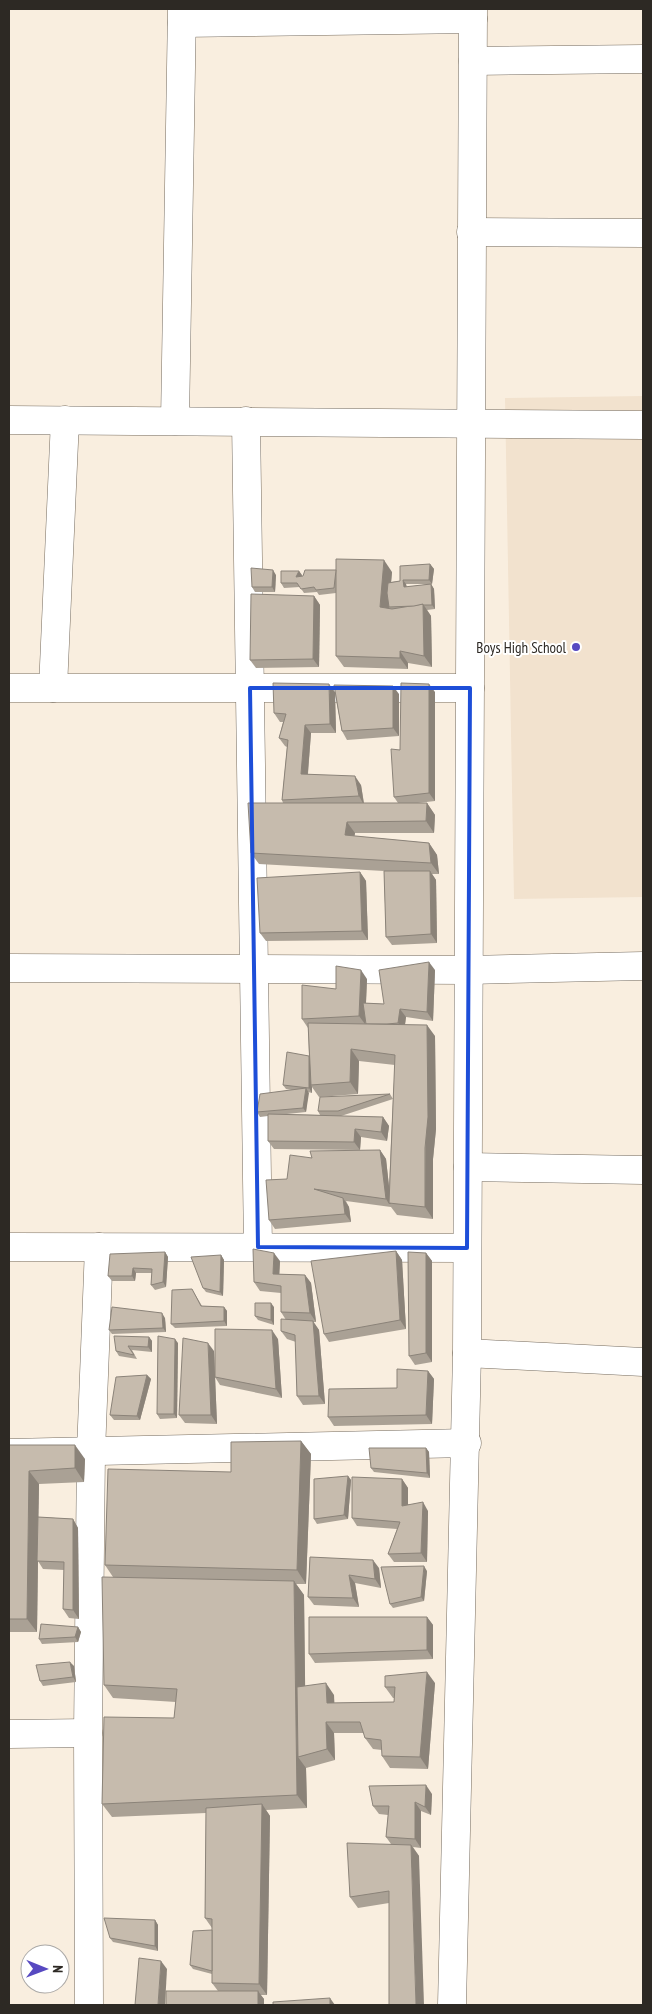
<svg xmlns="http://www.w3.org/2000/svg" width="652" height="2014" font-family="'PT Sans Narrow',sans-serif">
<rect width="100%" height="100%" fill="#f9eedf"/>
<!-- built -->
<polygon fill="#f2e2ce" points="643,396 643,897 514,899 505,398"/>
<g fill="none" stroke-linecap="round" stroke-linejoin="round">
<!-- minor casing -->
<g stroke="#776d60" stroke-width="29">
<g id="minor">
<polyline points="182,23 473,19"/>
<polyline points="473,61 643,59"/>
<polyline points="471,232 643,233"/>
<polyline points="9,420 643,425"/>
<polyline points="175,421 182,9"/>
<polyline points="246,421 258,1247"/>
<polyline points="9,688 470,688"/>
<polyline points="53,688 65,420"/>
<polyline points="9,968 469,970 643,966"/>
<polyline points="468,1167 643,1170"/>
<polyline points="9,1247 467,1248"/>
<polyline points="467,1353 643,1362"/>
<polyline points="9,1453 467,1443"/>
<polyline points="9,1734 88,1733"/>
<polyline points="89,2005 88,1733 91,1452 99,1247"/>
<polyline points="452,2005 467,1353 473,9"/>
</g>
</g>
<!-- minor -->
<use href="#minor" stroke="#fff" stroke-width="28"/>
</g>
<!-- wall -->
<g fill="#aaa195" fill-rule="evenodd">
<path d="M430,564l4,5 -2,15h-1l3,5 1,20 -8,1 4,6 1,51 -24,-4v6l-64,-2 -8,-11v-63l-17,2 -2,-3 -13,1 -4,-6 -16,1 -3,-5 18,-12 3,5 90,-4 -1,10 9,-1zM406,584h23l-22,3z"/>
<polygon points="276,575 275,592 255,592 252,587"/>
<polygon points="314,596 320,605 319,667 256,668 250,660"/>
<polygon points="335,692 399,694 399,736 347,740 342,731 335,694 336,733 311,733 308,774 361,785 364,803 398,803 394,797 400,750 435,692 435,801 418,803 427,803 435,815 434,833 355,833 354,836 429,843 437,855 439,874 432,874 436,880 437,943 392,945 386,937 384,871 259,864 251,853 283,803 282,800 287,747 285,746 279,738 283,722 280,722 274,713"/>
<polygon points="360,872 366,881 368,940 266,941 260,933"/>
<path d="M435,970l-2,51 -27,-4 -1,8 30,11 1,93 -3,30v60l-36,-4 -6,-8 -45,-6 3,6 2,15 -76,7 -6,-9 18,-41 25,-21 68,-8 6,9 3,28 4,-88 -52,17 42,1 6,9 -2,15 -26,-4 -1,13 -86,-1 -6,-8v-25l-8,1 -3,-5 35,-22 -6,-1 -3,-4 26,-28 -1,-29 -6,-9 34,-30 31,-10 -1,24 18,1zM359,1061l36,4 -2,34 -3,-5 -72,17 2,4 -33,-1 19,-2 2,-20 4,1v-6l7,10 39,-3z"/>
<polygon points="396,1251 402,1260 406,1329 329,1342 324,1334"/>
<polygon points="165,1252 168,1257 166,1287 155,1290 151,1285 152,1273 136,1273 135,1281 112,1281 108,1276"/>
<polygon points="426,1253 432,1261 432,1362 415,1365 409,1356"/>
<polygon points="221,1255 224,1260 223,1296 206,1292 203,1288"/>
<polygon points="280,1261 279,1274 305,1275 311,1283 316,1322 313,1322 319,1330 325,1404 303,1405 297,1396 296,1342 287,1339 281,1331 286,1320 281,1312 281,1293 260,1291 254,1282"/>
<polygon points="192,1289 202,1306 224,1307 227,1311 227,1326 175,1328 171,1324"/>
<polygon points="274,1307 274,1325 258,1320 255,1316"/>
<polygon points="165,1318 166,1332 112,1334 109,1330"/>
<polygon points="149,1337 152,1341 152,1352 132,1350 137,1359 119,1356 116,1351"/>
<polygon points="278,1339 282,1398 220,1385 215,1377 217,1424 185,1423 179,1415 214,1351 215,1375"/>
<polygon points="178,1343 177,1418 160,1419 157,1414"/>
<polygon points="428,1371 434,1379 432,1424 334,1426 328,1417 397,1388"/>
<polygon points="147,1375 151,1379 140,1420 114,1420 110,1415"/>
<polygon points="301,1441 311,1454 306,1584 296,1584 304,1595 305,1686 334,1695 334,1703 394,1702 394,1698 393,1698 385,1687 435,1683 428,1769 390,1768 382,1756 382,1750 373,1749 365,1738 364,1733 334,1733 335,1760 306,1768 307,1808 266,1810 270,1816 267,1995 260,1995 264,1999 264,2005 166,2005 218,1991 212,1983 212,1974 193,1969 190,1965 212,1930 212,1928 205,1918 206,1813 112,1817 102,1804 174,1718 176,1702 113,1698 104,1685 113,1577 105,1565 231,1472"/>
<polygon points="9,1445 85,1459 84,1482 39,1484 38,1517 73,1519 78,1528 79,1619 69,1618 63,1609 64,1570 43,1569 38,1561 37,1632 9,1632"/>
<polygon points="426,1448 429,1452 430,1478 374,1472 371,1468"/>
<polygon points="348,1476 351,1480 348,1519 317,1524 314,1519"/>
<polygon points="402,1479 408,1488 408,1504 428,1511 427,1562 394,1562 388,1554 397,1529 357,1526 352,1518"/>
<polygon points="310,1557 379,1568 381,1588 355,1583 359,1607 314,1605 308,1597"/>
<polygon points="427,1571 424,1601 393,1608 390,1604"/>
<polygon points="427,1617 433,1625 433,1659 315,1663 309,1654"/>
<polygon points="78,1627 81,1632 78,1642 42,1644 39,1639"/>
<polygon points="74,1666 76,1682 43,1686 40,1681"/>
<polygon points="432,1794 431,1815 421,1811 421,1848 413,1847 419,1856 389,1903 358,1908 350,1897 391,1844 386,1837 388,1815 379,1814 373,1806"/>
<polygon points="155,1920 158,1925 158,1951 113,1942 110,1938"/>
</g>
<!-- shaded-wall -->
<g fill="#8b8379">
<polygon points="384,560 392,572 388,618 380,607"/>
<polygon points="430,564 434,569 432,584 429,580"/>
<polygon points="273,570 276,575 275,592 272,587"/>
<polygon points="299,571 302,575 300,581 296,577"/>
<polygon points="403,580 406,584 407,592 404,587"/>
<polygon points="431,584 434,589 435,609 432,605"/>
<polygon points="314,596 320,605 319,667 313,659"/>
<polygon points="423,604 431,616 432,667 424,656"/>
<polygon points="400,651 408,663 408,669 400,658"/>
<polygon points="329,684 335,692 336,733 330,724"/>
<polygon points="429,684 435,692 435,801 429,793"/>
<polygon points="393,686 399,694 399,736 393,728"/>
<polygon points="305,725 311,733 307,783 301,774"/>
<polygon points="355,776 361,785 364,805 359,796"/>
<polygon points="427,803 435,815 434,833 426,821"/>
<polygon points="347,822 355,833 353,846 345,835"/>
<polygon points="429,843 437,855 439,874 431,863"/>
<polygon points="430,871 436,880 437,943 431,934"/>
<polygon points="360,872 366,881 368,940 362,931"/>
<polygon points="429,962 435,970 433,1021 427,1012"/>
<polygon points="361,970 367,979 365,1024 359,1016"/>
<polygon points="400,1009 406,1017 404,1031 398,1023"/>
<polygon points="427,1025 435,1036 436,1129 433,1159 433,1219 425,1207"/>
<polygon points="351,1049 359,1061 358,1094 350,1082"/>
<polygon points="309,1056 312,1060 311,1085 312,1087 312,1093 309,1088"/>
<polygon points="306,1088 309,1093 306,1112 303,1108"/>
<polygon points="383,1117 389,1126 387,1141 381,1132"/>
<polygon points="355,1129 361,1137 360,1150 354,1142"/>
<polygon points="380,1150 386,1159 391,1204 389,1204 386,1199"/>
<polygon points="343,1198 349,1207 351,1222 345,1214"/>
<polygon points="396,1251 402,1260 406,1329 400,1320"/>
<polygon points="165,1252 168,1257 166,1287 163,1282"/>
<polygon points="274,1253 280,1261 279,1282 273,1274"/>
<polygon points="426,1253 432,1261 432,1362 426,1353"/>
<polygon points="221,1255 224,1260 223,1296 220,1292"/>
<polygon points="133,1268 136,1273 135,1281 132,1276"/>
<polygon points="305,1275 311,1283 316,1322 310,1313"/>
<polygon points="271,1303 274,1307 274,1325 271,1320"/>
<polygon points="224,1307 227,1311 227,1326 224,1321"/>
<polygon points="162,1313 165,1318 166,1332 163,1328"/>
<polygon points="313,1321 319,1330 325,1404 319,1396"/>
<polygon points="272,1330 278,1339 282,1398 276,1389"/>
<polygon points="149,1337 152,1341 152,1352 148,1347"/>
<polygon points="175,1339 178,1343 177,1418 174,1414"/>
<polygon points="208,1343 214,1351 217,1424 211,1415"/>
<polygon points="428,1371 434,1379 432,1424 426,1415"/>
<polygon points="147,1375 151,1379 140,1420 137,1416"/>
<polygon points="301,1441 311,1454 306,1584 297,1570"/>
<polygon points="75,1445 85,1459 84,1482 75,1468"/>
<polygon points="426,1448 429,1452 430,1478 427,1473"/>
<polygon points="29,1471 39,1484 37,1632 27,1619"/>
<polygon points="348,1476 351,1480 348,1519 344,1515"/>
<polygon points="402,1479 408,1488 408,1514 402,1506"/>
<polygon points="423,1502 428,1511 427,1562 421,1553"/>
<polygon points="73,1519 78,1528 79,1619 73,1610"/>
<polygon points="373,1560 379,1568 381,1588 375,1579"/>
<polygon points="424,1566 427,1571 424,1601 421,1597"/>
<polygon points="349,1575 355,1583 359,1607 353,1598"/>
<polygon points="294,1581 304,1595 306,1755 298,1757 306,1768 307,1808 297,1795"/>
<polygon points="427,1617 433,1625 433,1659 427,1650"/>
<polygon points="78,1627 81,1632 78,1642 75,1637"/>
<polygon points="70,1662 74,1666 76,1682 73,1677"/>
<polygon points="427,1672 435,1683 428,1769 420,1757"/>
<polygon points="326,1683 334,1695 335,1715 327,1703"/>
<polygon points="326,1722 334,1733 335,1760 327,1749"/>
<polygon points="426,1785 432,1794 431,1815 425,1807"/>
<polygon points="415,1802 421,1811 421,1848 415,1839"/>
<polygon points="262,1804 270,1816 267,1995 259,1984"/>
<polygon points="411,1845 419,1856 424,2005 416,2005"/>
<polygon points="155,1920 158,1925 158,1951 155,1946"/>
<polygon points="161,1961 167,1969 165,2005 158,2005"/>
<polygon points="258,1991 264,1999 264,2005 258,2005"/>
<polygon points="330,1998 335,2005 330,2005"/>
</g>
<!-- building -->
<g fill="#c6bbad" stroke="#8b8379">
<polygon points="336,559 384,560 380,607 392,609 423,604 424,656 400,651 400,658 336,656"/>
<polygon points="430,564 429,580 403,580 404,587 431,584 432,605 423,605 423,604 414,606 389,607 387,593 388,583 400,581 400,566"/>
<polygon points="251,568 273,570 272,587 252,587"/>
<polygon points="305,570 336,570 334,588 316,590 314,587 301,589 297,583 281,583 281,571 299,571 296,577 303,576"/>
<polygon points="251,594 314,596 313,659 250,660"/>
<polygon points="273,683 329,684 330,724 305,725 301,774 355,776 359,796 282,800 288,740 279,738 286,714 274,713"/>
<polygon points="401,683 429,684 429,793 394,797 391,749 400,750"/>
<polygon points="334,685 393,686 393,728 342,731"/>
<polygon points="248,803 427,803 426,821 347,822 345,835 429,843 431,863 251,853"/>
<polygon points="384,871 430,871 431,934 386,937"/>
<polygon points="360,872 362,931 260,933 257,878"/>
<polygon points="429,962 427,1012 400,1009 398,1023 387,1024 366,1024 363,1003 384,1004 379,970"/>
<polygon points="336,966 361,970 359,1016 302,1019 302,985 336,989"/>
<polygon points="308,1023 427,1025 428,1117 425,1148 425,1207 389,1203 395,1055 351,1049 350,1082 311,1085"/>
<polygon points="287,1052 309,1056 309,1088 283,1085"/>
<polygon points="306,1088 303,1108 257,1112 260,1094"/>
<polygon points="390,1094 338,1111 318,1111 320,1097"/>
<polygon points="268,1114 383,1117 381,1132 355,1129 354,1142 268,1141"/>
<polygon points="380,1150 386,1199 314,1189 343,1198 345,1214 269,1220 266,1180 287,1179 290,1155 312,1158 310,1151"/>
<polygon points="253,1249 274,1253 273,1274 305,1275 310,1313 281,1312 281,1286 254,1282"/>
<polygon points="396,1251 400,1320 324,1334 311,1261"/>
<polygon points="165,1252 163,1282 151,1285 152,1269 133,1268 132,1276 108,1276 110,1254"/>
<polygon points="408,1252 426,1253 426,1353 409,1356"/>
<polygon points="221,1255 220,1292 203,1288 191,1257"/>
<polygon points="192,1289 201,1306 224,1307 224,1321 171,1324 172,1290"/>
<polygon points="255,1303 271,1303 271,1320 255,1316"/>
<polygon points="112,1307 162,1313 163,1328 109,1330"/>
<polygon points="281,1319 313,1321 319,1396 297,1396 295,1335 281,1331"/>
<polygon points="215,1329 272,1330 276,1389 215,1377"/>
<polygon points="114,1336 149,1337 148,1347 128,1346 134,1355 116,1351"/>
<polygon points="158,1336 175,1339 174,1414 157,1414"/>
<polygon points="183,1338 208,1343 211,1415 179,1415"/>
<polygon points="397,1369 428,1371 426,1415 328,1417 329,1389 397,1388"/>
<polygon points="147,1375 137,1416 110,1415 116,1377"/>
<polygon points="301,1441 297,1570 105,1565 108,1469 231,1472 231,1442"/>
<polygon points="9,1445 75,1445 75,1468 29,1471 27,1619 9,1619"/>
<polygon points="369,1448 426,1448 427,1473 371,1468"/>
<polygon points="348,1476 344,1515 314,1519 314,1479"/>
<polygon points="352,1477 402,1479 402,1506 423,1502 421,1553 388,1554 400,1522 352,1518"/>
<polygon points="38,1517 73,1519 73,1610 63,1609 64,1562 37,1561"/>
<polygon points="310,1557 373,1560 375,1579 349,1575 353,1598 308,1597"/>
<polygon points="424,1566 421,1597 390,1604 381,1567"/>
<polygon points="102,1577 294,1581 297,1795 102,1804 104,1717 174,1718 177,1689 104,1685"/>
<polygon points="309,1617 427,1617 427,1650 309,1654"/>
<polygon points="41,1624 78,1627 75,1637 39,1639"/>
<polygon points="70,1662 73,1677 40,1681 36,1665"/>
<polygon points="427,1672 420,1757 382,1756 381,1740 365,1738 360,1722 326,1722 327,1749 298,1757 297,1687 326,1683 327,1703 394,1702 395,1687 385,1687 385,1676"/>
<polygon points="426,1785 425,1807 415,1802 415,1839 386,1837 389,1806 373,1806 369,1786"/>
<polygon points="262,1804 259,1984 212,1983 212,1919 205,1918 206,1808"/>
<polygon points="347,1843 411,1845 416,2005 389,2005 389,1891 350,1897"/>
<polygon points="104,1918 155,1920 155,1946 110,1938"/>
<polygon points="212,1930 212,1971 190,1965 193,1931"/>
<polygon points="139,1958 161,1961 158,2005 135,2005"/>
<rect x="166" y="1991" width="92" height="14"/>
<polygon points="330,1998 330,2005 273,2005 273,2002"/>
</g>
<!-- marked area -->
<path fill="none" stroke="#1d4ed8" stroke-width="4" stroke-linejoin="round" d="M250,688h220l-3,560 -209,-1z"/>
<!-- markers -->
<circle fill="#5749c1" stroke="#fff" stroke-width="2" cx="576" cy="647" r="5"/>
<g text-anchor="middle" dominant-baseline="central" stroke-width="4" stroke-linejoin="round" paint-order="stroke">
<!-- poi labels -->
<g font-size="15" fill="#2d2924" stroke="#fff" text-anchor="end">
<text x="566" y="647">Boys High School</text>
</g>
</g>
<!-- border -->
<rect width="652" height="2014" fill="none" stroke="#2d2924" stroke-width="20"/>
<!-- north arrow -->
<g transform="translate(45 1969) rotate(91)"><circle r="24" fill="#ffffff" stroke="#aba9a7"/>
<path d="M0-4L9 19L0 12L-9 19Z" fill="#5749c1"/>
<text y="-8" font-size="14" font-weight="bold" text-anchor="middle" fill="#2d2924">N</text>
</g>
</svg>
